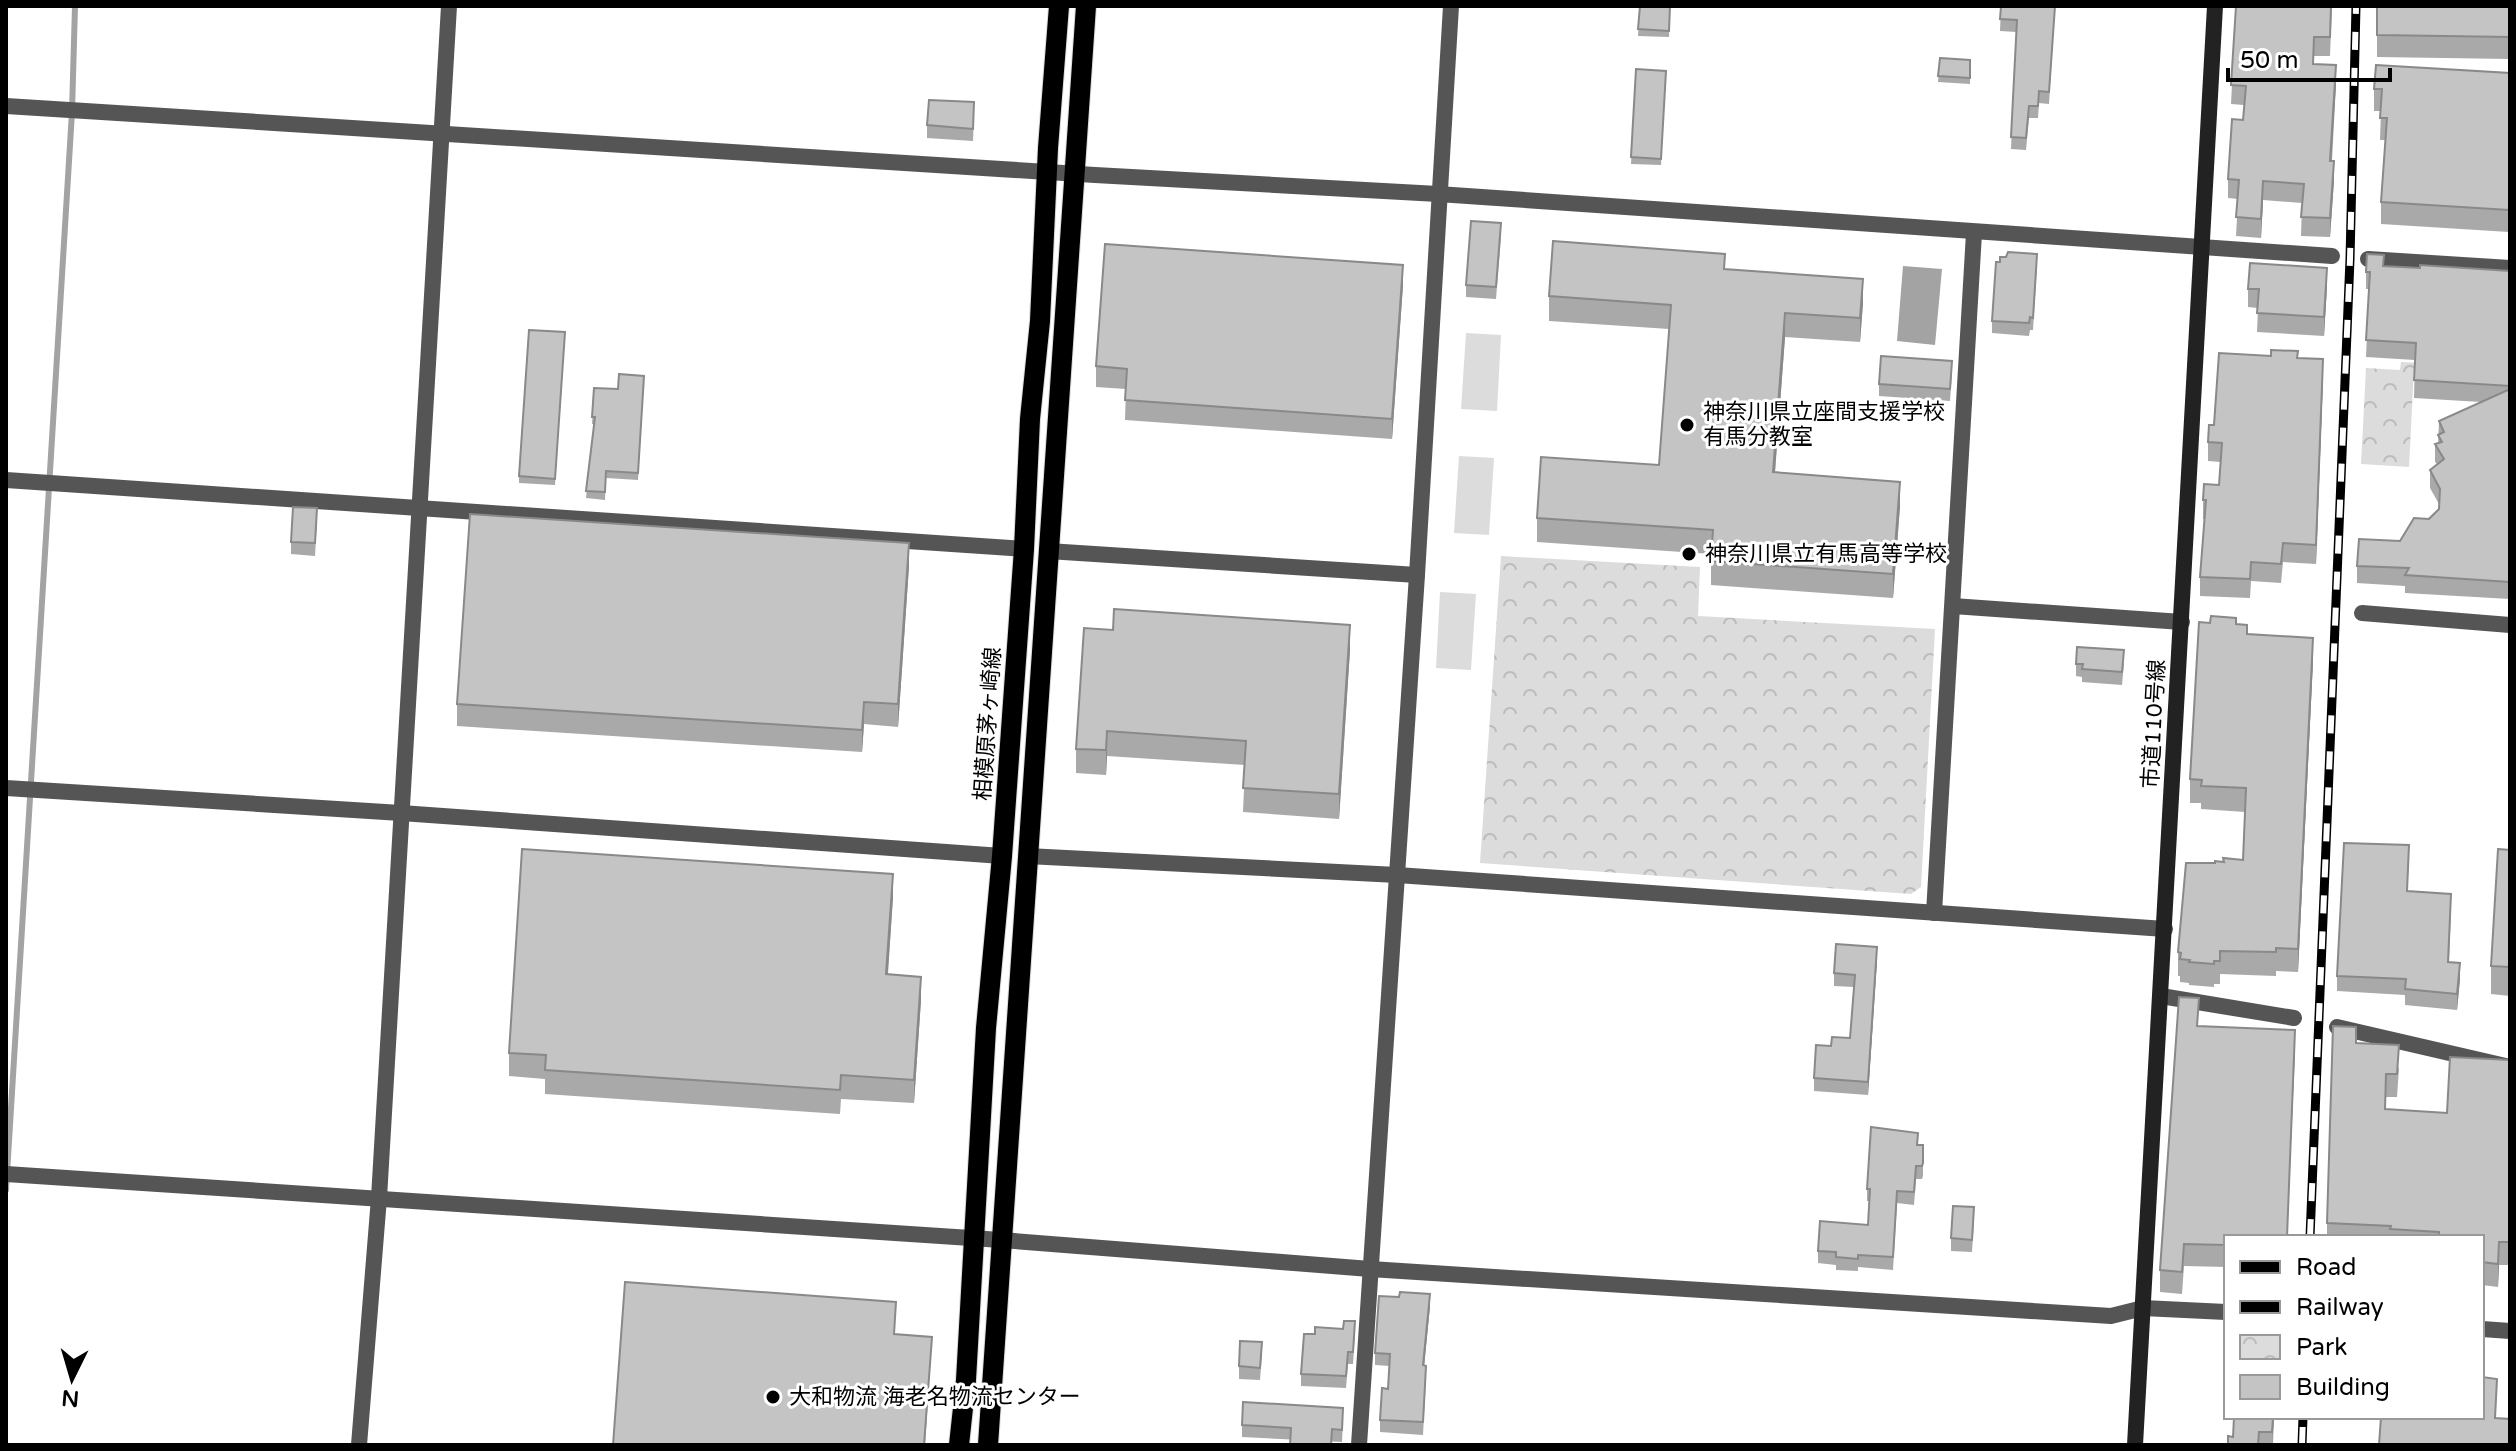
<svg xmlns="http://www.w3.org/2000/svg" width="2516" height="1451" font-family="'Varela Round','Noto Sans JP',sans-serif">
<defs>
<pattern id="park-crowns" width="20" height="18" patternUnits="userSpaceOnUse" patternTransform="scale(2)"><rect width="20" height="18" fill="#dcdcdc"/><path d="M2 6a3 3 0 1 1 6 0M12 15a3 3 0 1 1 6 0" fill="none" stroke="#bbb"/></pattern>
</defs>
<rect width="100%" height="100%" fill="#fff"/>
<!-- park -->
<g fill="url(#park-crowns)">
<polygon points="2401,362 2419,363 2414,368 2409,467 2361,464 2366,368 2400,370"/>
<polygon points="1501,556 1700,567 1698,616 1935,629 1921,887 1911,894 1480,863"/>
</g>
<!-- garden -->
<g fill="#dcdcdc">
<polygon points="1466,333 1501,335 1497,411 1461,409"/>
<polygon points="1459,456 1494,458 1489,535 1454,533"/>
<polygon points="1440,592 1476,594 1471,670 1436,668"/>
</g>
<!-- water -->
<polygon fill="#a3a3a3" points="1903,266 1942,269 1935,345 1897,341"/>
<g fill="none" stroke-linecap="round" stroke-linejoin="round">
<!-- stream -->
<polyline stroke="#a3a3a3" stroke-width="6" points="6,1190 72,112 75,6"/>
<!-- primary casing -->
<g stroke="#dbdbdb" stroke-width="22">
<g id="primary">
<polyline points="959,1445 966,1380 986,1028 1002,856 1024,549 1030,419 1040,321 1048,148 1059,6"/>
<polyline points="988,1445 1086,6"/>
</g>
</g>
<!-- street -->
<g stroke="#555" stroke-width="16">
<polyline points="6,106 1095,175 1438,194 2332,256"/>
<polyline points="2368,259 2510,268"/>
<polyline points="6,480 1024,549"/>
<polyline points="1048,551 1417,575"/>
<polyline points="1953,606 2182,622"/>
<polyline points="2362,613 2510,625"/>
<polyline points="6,788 401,813 1002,856"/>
<polyline points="1027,856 1397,875 2165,929"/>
<polyline points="1934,913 1974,233"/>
<polyline points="2161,996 2294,1018"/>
<polyline points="2337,1027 2510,1067"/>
<polyline points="6,1174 1001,1240 1370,1269 2111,1316 2143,1308 2226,1312"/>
<polyline points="2482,1329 2510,1331"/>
<polyline points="359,1445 379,1198 449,6"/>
<polyline points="1359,1445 1417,575 1451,6"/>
</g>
<!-- secondary -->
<polyline stroke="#222" stroke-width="16" points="2135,1445 2215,6"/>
<!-- primary -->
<use href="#primary" stroke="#000" stroke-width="20"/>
<!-- rail casing -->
<g stroke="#000" stroke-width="9">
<g id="rail">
<polyline points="2310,1237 2350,259 2356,6"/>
<polyline points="2302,1445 2303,1417"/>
</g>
</g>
<!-- rail -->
<use href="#rail" stroke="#fff" stroke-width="6" stroke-dasharray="18" stroke-linecap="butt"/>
</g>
<!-- wall -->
<g fill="#a9a9a9">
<polygon points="1640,6 1670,6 1669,37 1638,36"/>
<polygon points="2001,6 2055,6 2049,104 2039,103 2038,118 2029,118 2026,150 2011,149 2016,32 2000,31"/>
<polygon points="2236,6 2332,6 2330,56 2314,56 2313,64 2336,84 2332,161 2334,180 2330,237 2301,236 2302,203 2263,200 2261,238 2236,236 2238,199 2228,198 2228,179 2243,120 2244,105 2231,104"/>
<polygon points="2510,6 2510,59 2377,57 2377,35"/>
<polygon points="1940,58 1970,60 1970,84 1938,82"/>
<polygon points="1636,69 1666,71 1661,165 1631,164"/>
<polygon points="2510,73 2509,232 2381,224 2381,202 2385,140 2380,140 2381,111 2374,111 2374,89"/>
<polygon points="974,114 973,141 927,138 927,125"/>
<polygon points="1501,236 1496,299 1466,297 1466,285"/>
<polygon points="2037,266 2033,330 2030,330 2029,336 1992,333 1992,321"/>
<polygon points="2384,266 2510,271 2510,599 2405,593 2405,586 2357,583 2357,566 2400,541 2439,509 2439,504 2430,488 2430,470 2437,464 2435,462 2435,444 2438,443 2439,421 2481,402 2414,398 2415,360 2366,357 2369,289 2366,289 2366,272"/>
<polygon points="1725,269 1863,303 1860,342 1785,337 1775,473 1900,506 1893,598 1711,585 1711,554 1537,542 1537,518 1659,465 1669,329 1549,321 1549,296"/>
<polygon points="1403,285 1392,439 1125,420 1126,389 1096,387 1096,366"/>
<polygon points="2327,286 2324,336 2257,332 2258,308 2248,307 2248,289"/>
<polygon points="565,332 555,485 519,483 519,476"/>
<polygon points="2298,358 2323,378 2316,564 2283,562 2281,583 2251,581 2250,598 2200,596 2200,577 2204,519 2203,519 2203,500 2219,485 2221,462 2208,461 2208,442 2214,425"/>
<polygon points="1952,373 1950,401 1879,396 1879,384"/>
<polygon points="644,376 638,480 606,478 605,500 586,498 594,424 592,424 594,388 618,389"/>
<polygon points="317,521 315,556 291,554 291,542"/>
<polygon points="909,566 898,727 864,724 862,752 457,726 457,704"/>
<polygon points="2210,623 2236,624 2247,634 2313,661 2298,972 2276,971 2276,976 2220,974 2220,984 2214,984 2214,987 2189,985 2189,983 2180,982 2180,976 2178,976 2178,952 2215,863 2243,860 2245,812 2201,809 2201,803 2190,803 2190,779"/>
<polygon points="1113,630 1350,650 1339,819 1243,812 1245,765 1107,756 1106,775 1076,773 1076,749"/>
<polygon points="2124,663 2122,685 2082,682 2082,677 2076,676 2076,664"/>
<polygon points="2510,850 2510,996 2491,994 2491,966"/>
<polygon points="2409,861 2407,891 2451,910 2449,962 2460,979 2457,1010 2405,1005 2405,995 2337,991 2337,976"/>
<polygon points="893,897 888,974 921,1000 914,1103 841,1099 840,1114 545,1094 545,1079 509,1076 509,1053"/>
<polygon points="1877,960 1868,1095 1814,1091 1814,1078 1831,1046 1850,1038 1854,987 1834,986 1834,973"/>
<polygon points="2199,1026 2295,1052 2226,1237 2226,1267 2184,1266 2182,1294 2160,1292 2160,1270"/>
<polygon points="2356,1043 2399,1068 2397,1097 2386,1097 2386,1109 2447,1113 2510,1060 2510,1265 2499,1265 2498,1287 2482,1285 2482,1237 2327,1237 2327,1223"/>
<polygon points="1918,1145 1923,1145 1923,1176 1922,1179 1916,1179 1914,1205 1897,1203 1893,1270 1858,1267 1858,1271 1836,1270 1836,1265 1818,1263 1818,1251 1868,1225 1869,1201 1867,1201 1867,1189"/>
<polygon points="1974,1220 1972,1252 1951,1251 1951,1238"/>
<polygon points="1430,1306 1424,1366 1426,1378 1423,1435 1380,1432 1380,1420 1388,1389 1390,1366 1375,1365 1375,1353"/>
<polygon points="1355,1333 1353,1364 1348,1364 1346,1388 1301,1386 1301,1374 1315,1334"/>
<polygon points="1262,1354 1260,1380 1239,1379 1239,1366"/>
<polygon points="2274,1417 2273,1445 2228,1445 2233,1437"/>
<polygon points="1343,1420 1342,1442 1242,1437 1242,1425"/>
</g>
<!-- shaded-wall -->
<g fill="#898989">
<polygon points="2336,65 2336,84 2330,180 2330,161"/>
<polygon points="2334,161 2334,180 2330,237 2330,218"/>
<polygon points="2263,181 2263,200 2261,238 2261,219"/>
<polygon points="1403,265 1403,285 1392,439 1392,419"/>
<polygon points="2327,268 2327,286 2324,336 2324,317"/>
<polygon points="1863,279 1863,303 1860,342 1860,318"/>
<polygon points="1785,313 1785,337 1773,497 1773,472"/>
<polygon points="2323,359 2323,378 2316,564 2316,545"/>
<polygon points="1900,482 1900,506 1893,598 1893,574"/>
<polygon points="909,543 909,566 898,727 898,704"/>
<polygon points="1350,625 1350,650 1339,819 1339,794"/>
<polygon points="2313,638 2313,661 2298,972 2298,949"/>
<polygon points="864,702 864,724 862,752 862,730"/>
<polygon points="1107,731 1107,756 1106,775 1106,750"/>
<polygon points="893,874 893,897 886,998 886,974"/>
<polygon points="1877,947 1877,960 1868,1095 1868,1082"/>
<polygon points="2460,963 2460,979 2457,1010 2457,994"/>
<polygon points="921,977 921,1000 914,1103 914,1080"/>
<polygon points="2295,1030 2295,1052 2287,1237"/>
<polygon points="2499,1242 2499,1265 2498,1287 2498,1264"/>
<polygon points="1430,1294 1430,1306 1423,1378 1423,1365"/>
<polygon points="932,1337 925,1445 924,1445"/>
<polygon points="2273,1417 2274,1417 2272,1445"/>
</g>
<!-- building -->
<g fill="#c4c4c4" stroke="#898989" stroke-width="2">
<polygon points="1640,6 1670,6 1669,31 1638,29"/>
<polygon points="2001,6 2055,6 2049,92 2039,91 2038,106 2029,106 2026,138 2011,137 2017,20 2000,19"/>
<polygon points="2236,6 2331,6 2330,37 2314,37 2313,64 2336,65 2330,161 2334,161 2330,218 2301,217 2304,184 2263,181 2261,219 2236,217 2239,180 2228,179 2232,119 2243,120 2246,86 2231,85"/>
<polygon points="2377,6 2510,6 2510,37 2377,35"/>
<polygon points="1940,58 1970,60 1970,78 1938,76"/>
<polygon points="2376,65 2510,73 2509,210 2381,202 2387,118 2380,118 2382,89 2374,89"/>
<polygon points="1636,69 1666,71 1661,159 1631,157"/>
<polygon points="929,100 974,102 973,129 927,125"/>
<polygon points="1471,221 1501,223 1496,287 1466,285"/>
<polygon points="1553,241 1725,254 1724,269 1863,279 1860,318 1785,313 1773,472 1900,482 1893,574 1711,561 1713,530 1537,518 1541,457 1659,465 1671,305 1549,296"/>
<polygon points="1105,244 1403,265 1392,419 1125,400 1127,369 1096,366"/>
<polygon points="2008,252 2037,254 2033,318 2030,317 2029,323 1992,321 1996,262 2000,262 2000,257 2006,257"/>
<polygon points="2367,254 2384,255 2383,266 2420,268 2420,265 2510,271 2510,386 2414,380 2416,343 2366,340 2370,272 2366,272"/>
<polygon points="2250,263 2327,268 2324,317 2257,313 2259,289 2248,289"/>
<polygon points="529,330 565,332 555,479 519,476"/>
<polygon points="2271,350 2298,351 2297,358 2323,359 2316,545 2283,543 2281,564 2251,562 2250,579 2200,577 2206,500 2203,500 2204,484 2219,485 2222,443 2208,442 2209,425 2214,425 2219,353 2271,356"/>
<polygon points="1881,356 1952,361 1950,389 1879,384"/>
<polygon points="619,374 644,376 638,473 606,471 605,492 586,491 595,417 592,417 594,388 618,389"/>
<polygon points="2510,389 2510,582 2405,575 2409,568 2357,566 2359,539 2400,541 2414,518 2429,519 2439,509 2440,489 2430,470 2444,459 2435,444 2442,442 2438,435 2444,432 2439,421"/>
<polygon points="293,507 317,508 315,543 291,542"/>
<polygon points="470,514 909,543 898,704 864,702 862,730 457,704"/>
<polygon points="1114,609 1350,625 1339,794 1243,788 1246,741 1107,731 1106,750 1076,749 1084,628 1113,630"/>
<polygon points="2211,616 2236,618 2236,624 2247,625 2247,634 2313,638 2298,949 2276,948 2276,952 2220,951 2220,961 2214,961 2214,964 2189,962 2190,960 2180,959 2181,953 2178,952 2186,863 2215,863 2215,861 2224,862 2223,858 2243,860 2246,788 2201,786 2202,780 2190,779 2199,622 2210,623"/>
<polygon points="2077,647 2124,650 2122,672 2082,669 2083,664 2076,664"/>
<polygon points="2344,843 2409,845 2407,891 2451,894 2448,962 2460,963 2457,994 2405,989 2406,979 2337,976"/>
<polygon points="522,849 893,874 886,974 921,977 914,1080 841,1075 840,1090 545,1070 546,1055 509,1053"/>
<polygon points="2498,849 2510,850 2510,967 2491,966"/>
<polygon points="1836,944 1877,947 1868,1082 1814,1078 1816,1045 1831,1046 1832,1037 1850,1038 1855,975 1834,973"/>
<polygon points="2179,997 2199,998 2197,1026 2295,1030 2287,1237 2226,1237 2226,1245 2184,1244 2182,1272 2160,1270"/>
<polygon points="2333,1026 2356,1027 2356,1043 2399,1045 2397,1074 2386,1074 2385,1109 2447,1113 2450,1057 2510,1060 2510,1242 2499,1242 2498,1264 2482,1262 2482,1237 2439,1237 2439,1232 2390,1229 2391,1226 2327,1223"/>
<polygon points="1871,1127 1918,1133 1917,1145 1923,1145 1923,1163 1922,1166 1916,1166 1914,1192 1897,1191 1893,1257 1858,1255 1858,1259 1836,1257 1836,1252 1818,1251 1820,1221 1868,1225 1870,1189 1867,1189"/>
<polygon points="1953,1206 1974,1207 1972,1240 1951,1238"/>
<polygon points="625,1282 896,1302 894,1334 932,1337 924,1445 613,1445"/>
<polygon points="1400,1292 1430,1294 1423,1365 1426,1366 1423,1422 1380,1420 1382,1388 1388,1389 1390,1354 1375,1353 1379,1296 1399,1297"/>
<polygon points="1344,1321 1355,1321 1353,1352 1348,1352 1346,1376 1301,1374 1304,1334 1315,1334 1315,1327 1343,1329"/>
<polygon points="1240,1341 1262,1342 1260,1368 1239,1366"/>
<polygon points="2482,1377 2497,1379 2495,1418 2510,1419 2510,1445 2379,1445 2381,1417 2482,1417"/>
<polygon points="1243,1402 1343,1408 1342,1430 1332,1429 1331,1445 1290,1445 1291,1428 1242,1425"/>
<polygon points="2234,1417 2273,1417 2272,1432 2259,1432 2258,1445 2228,1445 2228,1436 2233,1437"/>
</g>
<!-- markers -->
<g fill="#000" stroke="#fff" stroke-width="3">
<circle cx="1687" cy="425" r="8"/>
<circle cx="1689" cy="554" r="8"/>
<circle cx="773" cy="1397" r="8"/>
</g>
<g text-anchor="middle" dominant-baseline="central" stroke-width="6" stroke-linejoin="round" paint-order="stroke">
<!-- poi labels -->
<g font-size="22" fill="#000" stroke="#fff" text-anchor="start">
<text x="1703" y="412">神奈川県立座間支援学校<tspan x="1703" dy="25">有馬分教室</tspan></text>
<text x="1705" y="554">神奈川県立有馬高等学校</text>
<text x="789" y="1397">大和物流 海老名物流センター</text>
</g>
<!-- street labels -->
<g font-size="22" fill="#000" stroke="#fff">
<text transform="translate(988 724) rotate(-86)">相模原茅ヶ崎線</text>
<text transform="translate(2154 724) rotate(-87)">市道110号線</text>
</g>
</g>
<!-- border -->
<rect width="2516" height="1451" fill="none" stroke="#000000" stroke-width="16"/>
<!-- legend -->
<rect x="2224" y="1235" width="260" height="184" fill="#ffffff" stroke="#999999" stroke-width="2"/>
<rect x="2240" y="1261" width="40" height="12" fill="#000000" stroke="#999999" stroke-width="2"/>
<text x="2296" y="1275" font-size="24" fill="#000000">Road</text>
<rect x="2240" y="1301" width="40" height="12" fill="#000000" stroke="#999999" stroke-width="2"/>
<text x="2296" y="1315" font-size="24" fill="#000000">Railway</text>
<rect x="2240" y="1335" width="40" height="24" fill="url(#park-crowns)" stroke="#999999" stroke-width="2"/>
<text x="2296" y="1355" font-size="24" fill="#000000">Park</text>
<rect x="2240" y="1375" width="40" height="24" fill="#c4c4c4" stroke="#999999" stroke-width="2"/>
<text x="2296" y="1395" font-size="24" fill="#000000">Building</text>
<!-- north arrow -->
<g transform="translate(72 1379) rotate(185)" stroke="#ffffff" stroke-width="6" paint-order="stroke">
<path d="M0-6L14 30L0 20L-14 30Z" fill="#000000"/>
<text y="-12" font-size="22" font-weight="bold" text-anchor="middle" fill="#000000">N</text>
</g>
<!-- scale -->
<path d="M2228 68v12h162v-12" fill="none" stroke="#000000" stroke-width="4"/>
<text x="2240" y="68" font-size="24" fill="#000000" stroke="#ffffff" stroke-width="6" paint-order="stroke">50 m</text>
</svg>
